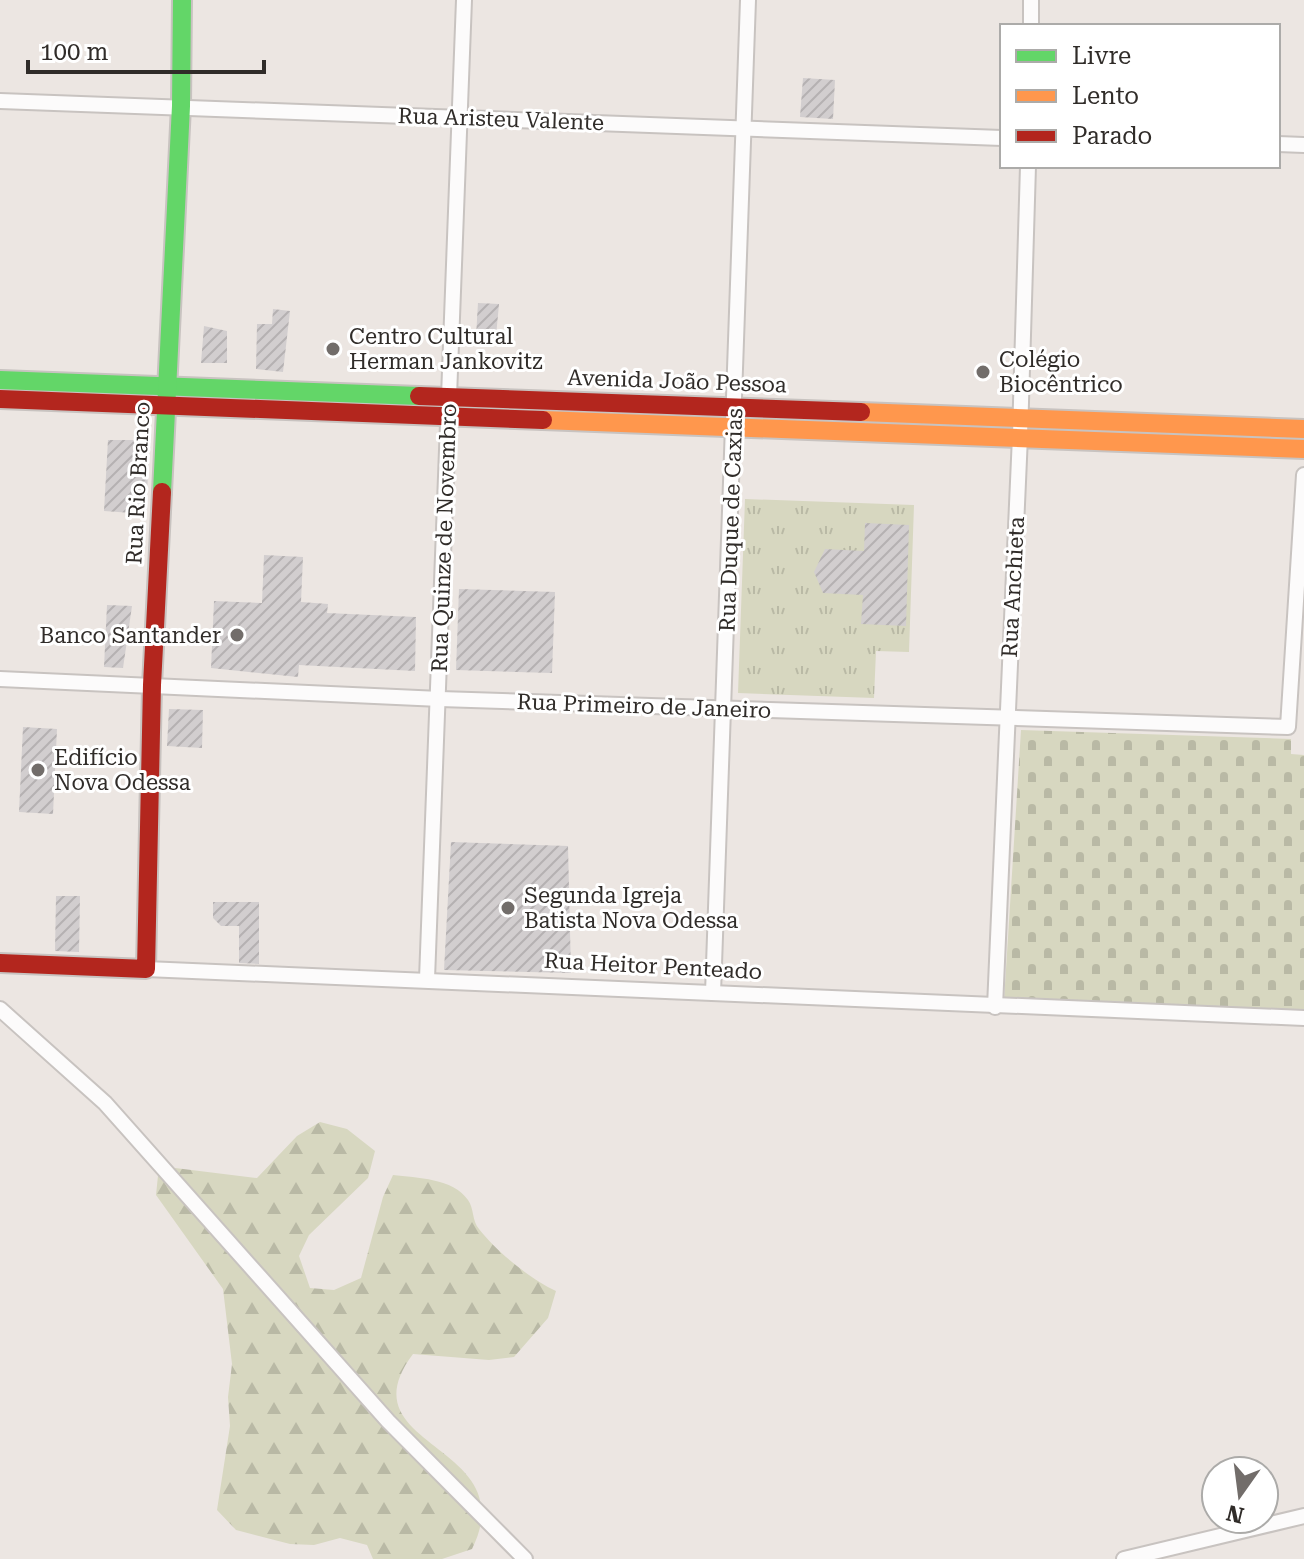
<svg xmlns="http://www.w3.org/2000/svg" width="1304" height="1559" font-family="'Roboto Serif',serif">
<defs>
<pattern id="grass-tufts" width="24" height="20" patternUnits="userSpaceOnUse" patternTransform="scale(2)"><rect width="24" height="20" fill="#d7d7c0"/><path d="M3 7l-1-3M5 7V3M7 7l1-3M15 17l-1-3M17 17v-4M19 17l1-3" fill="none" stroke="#b9b9a5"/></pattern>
<pattern id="forest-firs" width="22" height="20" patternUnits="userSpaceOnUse" patternTransform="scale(2)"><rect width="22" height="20" fill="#d7d7c0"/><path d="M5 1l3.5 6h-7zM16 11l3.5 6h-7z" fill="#b9b9a5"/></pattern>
<pattern id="cemetery-stones" width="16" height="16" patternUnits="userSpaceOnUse" patternTransform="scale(2)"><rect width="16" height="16" fill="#d7d7c0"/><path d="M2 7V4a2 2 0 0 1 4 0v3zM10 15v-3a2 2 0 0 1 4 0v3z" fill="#b9b9a5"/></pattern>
<pattern id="building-hatch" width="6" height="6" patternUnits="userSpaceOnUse" patternTransform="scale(2)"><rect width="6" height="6" fill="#d2cecf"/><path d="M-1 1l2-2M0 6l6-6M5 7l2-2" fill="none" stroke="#b5b1b2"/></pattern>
</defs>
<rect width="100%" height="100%" fill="#ece6e2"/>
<!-- grass -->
<polygon fill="url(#grass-tufts)" points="745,499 914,505 909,652 876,651 874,698 738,693"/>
<!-- forest -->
<path fill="url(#forest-firs)" d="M320,1122l27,7 28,22 -7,27 -59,57 -10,21 11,32 24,2 27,-12 22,-81 10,-22c24,3 60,3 75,25 6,8 4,21 11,29 17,22 51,50 77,62l-8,27 -34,39 -25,3 -76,-6c-71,95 112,88 59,195l-30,10h-69l-6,-14 -27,-7 -26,7 -24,-1 -54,-14 -19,-20 13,-84 -2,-29 4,-33 -9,-75 -67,-94 3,-29 98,12 40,-42z"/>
<!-- cemetery -->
<polygon fill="url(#cemetery-stones)" points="1021,730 1291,739 1291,754 1304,755 1304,1010 1004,1001"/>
<!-- building -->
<g fill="url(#building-hatch)">
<polygon points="803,78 835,80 833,119 800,117"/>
<polygon points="478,303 499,304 496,336 476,336"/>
<polygon points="273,309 290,311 283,372 256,369 257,324 272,324"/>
<polygon points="204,326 227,331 227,363 201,363"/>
<polygon points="108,440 137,440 149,453 146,514 104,511"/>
<polygon points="865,523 909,525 906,626 861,624 863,595 823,593 814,572 825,549 864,551"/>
<polygon points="264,555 303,557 301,602 328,604 327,613 416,617 415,671 299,665 298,677 211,668 214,601 262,603"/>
<polygon points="459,589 555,592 552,673 456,670"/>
<polygon points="107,605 132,606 123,668 104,667"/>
<polygon points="169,709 203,710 202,748 167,746"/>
<polygon points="23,727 57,729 53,814 19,812"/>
<polygon points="451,842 568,846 571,973 444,970"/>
<polygon points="56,896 80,896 79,952 55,951"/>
<polygon points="213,902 259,902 259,964 239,963 239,926 221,926 213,918"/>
</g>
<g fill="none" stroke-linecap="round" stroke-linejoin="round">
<!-- street casing -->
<g stroke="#c8c3c0" stroke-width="18">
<g id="street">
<polyline points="1031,26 1031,0"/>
<polyline points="0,101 1002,138"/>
<polyline points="1278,144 1304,145"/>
<polyline points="0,679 440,699 1288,727 1304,475"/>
<polyline points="146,969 1304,1018"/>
<polyline points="427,979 464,0"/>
<polyline points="713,993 748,0"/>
<polyline points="995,1007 1020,436 1028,166"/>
<polyline points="0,1009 105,1103 388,1421 525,1559"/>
<polyline points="1124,1559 1304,1516"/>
</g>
</g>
<!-- fast casing -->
<g stroke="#c8c3c0" stroke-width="22">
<g id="fast">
<polyline points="0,380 419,396"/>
<polyline points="162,492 181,106 182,0"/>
</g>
</g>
<!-- slow casing -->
<g stroke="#c8c3c0" stroke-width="22">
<g id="slow">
<polyline points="861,412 1304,429"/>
<polyline points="543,420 1304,449"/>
</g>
</g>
<!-- jam casing -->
<g stroke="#c8c3c0" stroke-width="22">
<g id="jam">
<polyline points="419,396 861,412"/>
<polyline points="0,399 543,420"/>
<polyline points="0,963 146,969 152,685 162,492"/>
</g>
</g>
<!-- street -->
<use href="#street" stroke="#fcfbfb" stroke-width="14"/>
<!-- fast -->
<use href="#fast" stroke="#63d668" stroke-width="18"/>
<!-- slow -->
<use href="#slow" stroke="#ff974d" stroke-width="18"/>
<!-- jam -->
<use href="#jam" stroke="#b3261e" stroke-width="18"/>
</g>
<!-- markers -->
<g fill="#726d6a" stroke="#fff" stroke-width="3">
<circle cx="333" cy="349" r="8"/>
<circle cx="983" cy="372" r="8"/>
<circle cx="237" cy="635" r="8"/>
<circle cx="38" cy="770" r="8"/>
<circle cx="508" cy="908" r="8"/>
</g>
<g text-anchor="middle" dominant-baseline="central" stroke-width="6" stroke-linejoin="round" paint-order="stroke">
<!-- street labels -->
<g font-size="22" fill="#302c29" stroke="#fff">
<text transform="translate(501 119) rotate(2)">Rua Aristeu Valente</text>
<text transform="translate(677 381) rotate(2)">Avenida João Pessoa</text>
<text transform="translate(138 483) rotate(-87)">Rua Rio Branco</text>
<text transform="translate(731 520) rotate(-88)">Rua Duque de Caxias</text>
<text transform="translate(444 538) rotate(-88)">Rua Quinze de Novembro</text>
<text transform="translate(1013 587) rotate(-87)">Rua Anchieta</text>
<text transform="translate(644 706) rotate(2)">Rua Primeiro de Janeiro</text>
<text transform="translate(653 966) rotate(3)">Rua Heitor Penteado</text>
</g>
<!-- poi labels -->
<g font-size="22" fill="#302c29" stroke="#fff" text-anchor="start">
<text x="349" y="336">Centro Cultural<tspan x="349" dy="25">Herman Jankovitz</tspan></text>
<text x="999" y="359">Colégio<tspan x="999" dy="25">Biocêntrico</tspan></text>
<text x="221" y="635" text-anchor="end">Banco Santander</text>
<text x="54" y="757">Edifício<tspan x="54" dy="25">Nova Odessa</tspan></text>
<text x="524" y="895">Segunda Igreja<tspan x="524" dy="25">Batista Nova Odessa</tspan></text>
</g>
</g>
<!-- legend -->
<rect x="1000" y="24" width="280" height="144" fill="#ffffff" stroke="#acaba9" stroke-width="2"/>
<rect x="1016" y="50" width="40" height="12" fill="#63d668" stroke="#acaba9" stroke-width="2"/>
<text x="1072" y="64" font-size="24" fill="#302c29">Livre</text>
<rect x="1016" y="90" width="40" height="12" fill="#ff974d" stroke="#acaba9" stroke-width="2"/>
<text x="1072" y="104" font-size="24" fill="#302c29">Lento</text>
<rect x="1016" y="130" width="40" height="12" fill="#b3261e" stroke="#acaba9" stroke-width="2"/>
<text x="1072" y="144" font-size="24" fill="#302c29">Parado</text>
<!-- north arrow -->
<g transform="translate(1240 1495) rotate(194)"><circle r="38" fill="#ffffff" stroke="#acaba9" stroke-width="2"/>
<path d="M0-6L14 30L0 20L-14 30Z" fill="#726d6a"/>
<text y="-12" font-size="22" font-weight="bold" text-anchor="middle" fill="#302c29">N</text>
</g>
<!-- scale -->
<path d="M28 60v12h236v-12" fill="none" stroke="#302c29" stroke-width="4"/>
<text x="40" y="60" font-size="24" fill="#302c29" stroke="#ffffff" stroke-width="6" paint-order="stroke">100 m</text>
</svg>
